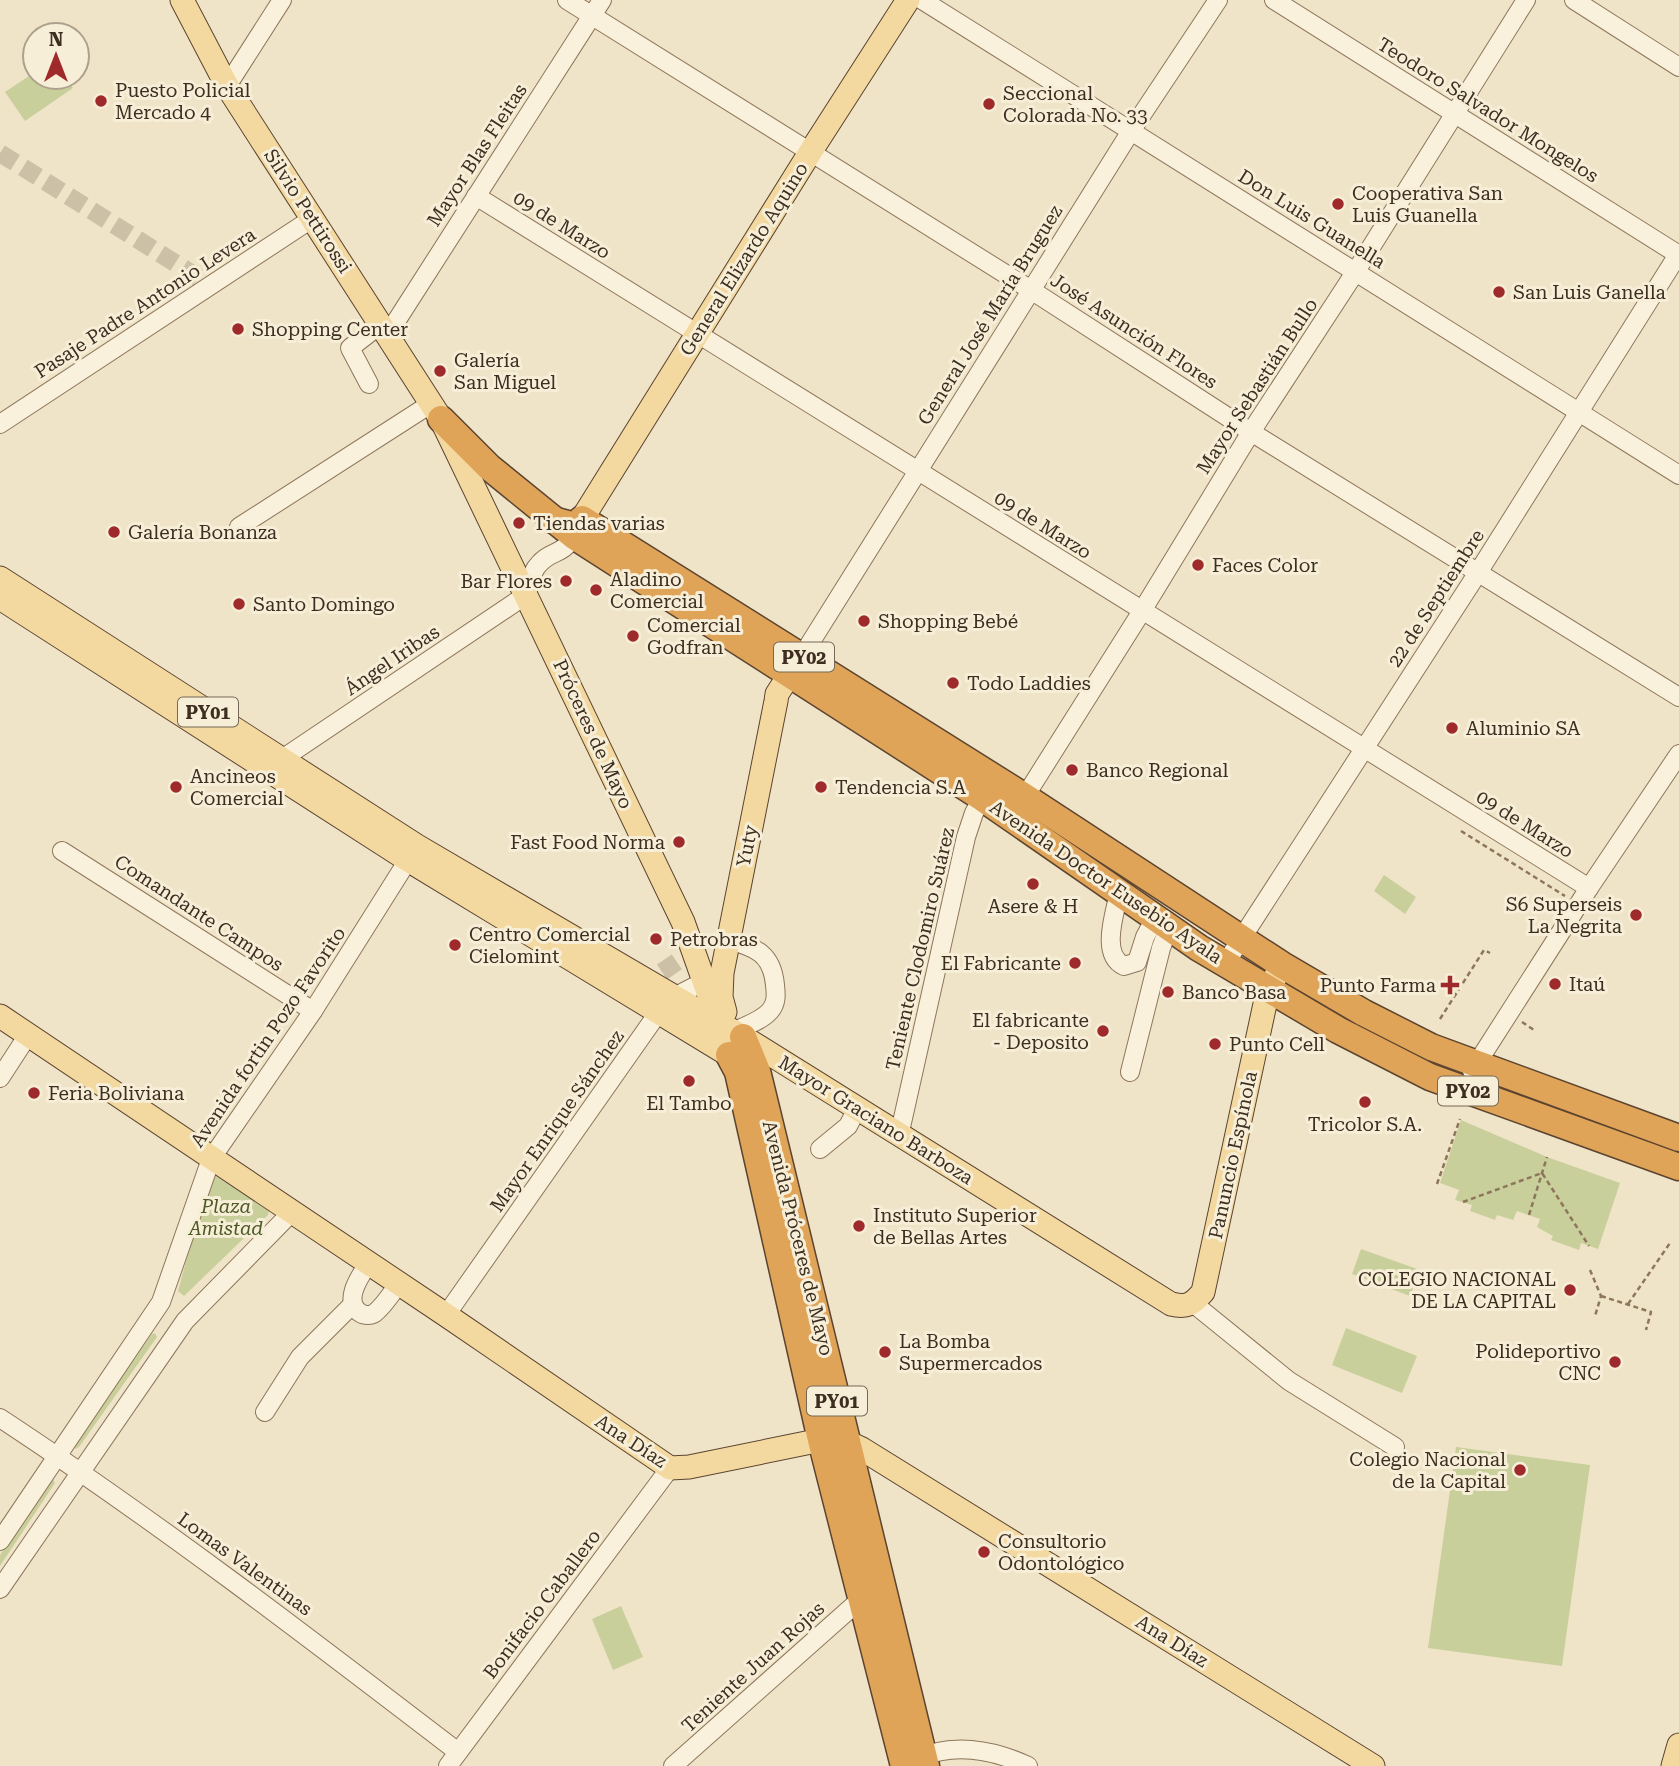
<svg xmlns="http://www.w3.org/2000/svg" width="1679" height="1766" font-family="'Roboto Serif',serif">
<rect width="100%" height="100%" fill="#f0e4c8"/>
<!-- green -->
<g fill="#c9cf9b">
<polygon points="35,72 35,77 65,77 73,88 25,121 5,92"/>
<polygon points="1384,875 1416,897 1405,914 1374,891"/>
<polygon points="1461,1120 1547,1157 1620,1183 1598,1249 1581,1243 1579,1250 1551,1240 1553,1236 1537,1227 1540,1219 1517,1211 1513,1220 1497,1215 1495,1220 1470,1211 1472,1205 1455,1200 1459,1190 1440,1183"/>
<polygon points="213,1174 269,1211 268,1215 184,1296 178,1291 209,1175"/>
<polygon points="1361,1249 1420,1270 1410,1296 1352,1274"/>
<polygon points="1346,1328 1417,1356 1402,1393 1332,1365"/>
<polygon points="155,1333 157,1337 79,1447 75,1449 74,1444 152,1334"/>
<polygon points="1456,1447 1590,1465 1562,1666 1428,1648"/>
<polygon points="53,1479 55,1483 0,1566 0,1555 50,1480"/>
<polygon points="621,1606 643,1657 613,1670 592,1619"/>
</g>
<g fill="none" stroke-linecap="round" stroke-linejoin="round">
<!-- minor-tunnel -->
<g stroke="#ccc0a6" stroke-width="18" stroke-dasharray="18 9" stroke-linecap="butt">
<polyline points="0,153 210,285"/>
<polyline points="662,972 681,959"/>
</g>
<!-- minor casing -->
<g stroke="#8d765c" stroke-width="20">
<g id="minor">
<polyline points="567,0 1031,290 1251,432 1679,697"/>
<polyline points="922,0 1679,475"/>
<polyline points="1274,0 1679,255"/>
<polyline points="1574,0 1679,67"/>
<polyline points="227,86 282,0"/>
<polyline points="476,196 1589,888"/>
<polyline points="388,334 602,0"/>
<polyline points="369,384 350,348 381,324"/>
<polyline points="0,424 313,218"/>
<polyline points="239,527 432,403"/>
<polyline points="802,656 1131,131 1218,0"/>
<path d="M282,759l244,-164c5,-11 4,-22 13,-31 13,-15 22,-7 35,-28"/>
<polyline points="1019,806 1142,611 1251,432 1356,271 1526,0"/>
<polyline points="62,851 313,1011"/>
<path d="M1119,893c-4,20 -19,62 5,73l13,-4 8,-25 10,-19"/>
<path d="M728,940c28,7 44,14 47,45 1,9 2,18 -5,26 -8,9 -22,14 -33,19"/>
<polyline points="1225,964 1479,571 1679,253"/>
<polyline points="1472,1071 1589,888 1679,754"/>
<polyline points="1130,1072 1161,948 1169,927"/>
<polyline points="0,1078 28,1035"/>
<polyline points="899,1136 966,837 974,813 987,789"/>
<polyline points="820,1149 848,1126 857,1109"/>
<path d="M368,1264c-8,12 -27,39 -6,50 4,1 7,2 11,0 9,-5 19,-22 26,-30"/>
<polyline points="1194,1304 1289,1381 1395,1447"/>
<polyline points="446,1315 658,1013 674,997 715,976"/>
<polyline points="265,1412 300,1357 353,1304"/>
<path d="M0,1418c158,104 308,219 458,334"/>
<polyline points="0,1541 161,1302 211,1159 313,1011 415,849"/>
<polyline points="0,1589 185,1321 291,1213"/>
<path d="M914,1760c37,-18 78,-11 114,6"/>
<polyline points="448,1766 670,1468"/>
<polyline points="673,1766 861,1599"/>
</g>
</g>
<!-- major casing -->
<g stroke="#5b4430" stroke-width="25">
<g id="major">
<polyline points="182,0 227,86 441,419 683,922 721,1029"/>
<polyline points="582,519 811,151 908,0"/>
<path d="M0,578l417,268 326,191 428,267c16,4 22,0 32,-12l65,-302 14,-25"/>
<polyline points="0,598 408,860 729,1055"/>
<polyline points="725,1012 721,997 722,973 776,701 777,694 799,660"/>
<path d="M0,1016l446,299 224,153 19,-1 132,-27c16,-2 27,2 41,9l511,317"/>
<polyline points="1673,1766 1679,1745"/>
</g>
</g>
<!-- highway casing -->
<g stroke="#5b4430" stroke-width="29">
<g id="highway">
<polyline points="441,419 489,467 574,536 981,797 1199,948 1338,1030 1430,1077 1679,1167"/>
<polyline points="553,520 575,526 582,519 1025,797 1282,965 1364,1013 1431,1047 1679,1138"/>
<polyline points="743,1037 757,1071 926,1766"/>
<polyline points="729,1055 738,1072 821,1440 904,1766"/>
</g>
</g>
<!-- path -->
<g stroke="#8d765c" stroke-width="2.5" stroke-dasharray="5 3.5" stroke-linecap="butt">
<polyline points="1461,831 1565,896"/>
<polyline points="1440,1019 1484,950 1490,953"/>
<polyline points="1522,1022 1534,1030"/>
<polyline points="1437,1184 1460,1119"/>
<polyline points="1463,1202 1542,1173 1589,1246"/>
<polyline points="1529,1215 1547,1157"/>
<polyline points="1590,1270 1601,1296 1595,1316"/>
<polyline points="1601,1296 1651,1312 1646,1330"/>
<polyline points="1628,1304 1670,1243"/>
</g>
<!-- minor -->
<use href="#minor" stroke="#faf1dc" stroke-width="18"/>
<!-- major -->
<use href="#major" stroke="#f3d9a0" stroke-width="23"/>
<!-- highway -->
<use href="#highway" stroke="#e0a458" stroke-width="26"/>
</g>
<!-- markers -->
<g fill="#9e2a2b" stroke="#f7eed8" stroke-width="2.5">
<circle cx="101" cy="101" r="7"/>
<circle cx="989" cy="104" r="7"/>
<circle cx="1338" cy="204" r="7"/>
<circle cx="1499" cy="292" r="7"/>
<circle cx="238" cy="329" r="7"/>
<circle cx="440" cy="371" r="7"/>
<circle cx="519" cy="523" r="7"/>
<circle cx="114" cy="532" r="7"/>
<circle cx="1198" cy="565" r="7"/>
<circle cx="566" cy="581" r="7"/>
<circle cx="596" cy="590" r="7"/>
<circle cx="239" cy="604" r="7"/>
<circle cx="864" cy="621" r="7"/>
<circle cx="633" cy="636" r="7"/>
<circle cx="953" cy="683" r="7"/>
<circle cx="1452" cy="728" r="7"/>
<circle cx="1072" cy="770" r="7"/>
<circle cx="176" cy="787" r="7"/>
<circle cx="821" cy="787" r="7"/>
<circle cx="679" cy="842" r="7"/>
<circle cx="1033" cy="884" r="7"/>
<circle cx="1636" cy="915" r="7"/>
<circle cx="656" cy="939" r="7"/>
<circle cx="455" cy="945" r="7"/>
<circle cx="1075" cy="963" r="7"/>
<circle cx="1555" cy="984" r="7"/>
<path d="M1446.5 974.5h7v7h7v7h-7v7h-7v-7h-7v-7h7z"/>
<circle cx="1168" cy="992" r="7"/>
<circle cx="1103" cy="1031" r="7"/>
<circle cx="1215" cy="1044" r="7"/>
<circle cx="689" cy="1081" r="7"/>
<circle cx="34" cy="1093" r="7"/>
<circle cx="1365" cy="1102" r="7"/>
<circle cx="859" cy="1226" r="7"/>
<circle cx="1570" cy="1290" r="7"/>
<circle cx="885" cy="1352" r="7"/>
<circle cx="1615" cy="1362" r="7"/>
<circle cx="1520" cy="1470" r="7"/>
<circle cx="984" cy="1552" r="7"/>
</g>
<g text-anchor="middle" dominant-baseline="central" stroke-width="6" stroke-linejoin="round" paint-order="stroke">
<!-- shield labels -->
<g fill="#f7eed8" stroke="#756857" stroke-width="2">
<rect x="774" y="642.5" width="60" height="29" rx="5"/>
<rect x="178" y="697.5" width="60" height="29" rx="5"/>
<rect x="1438" y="1076.5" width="60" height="29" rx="5"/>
<rect x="807" y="1386.5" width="60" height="29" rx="5"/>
</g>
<g font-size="18" font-weight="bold" fill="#3d2e20">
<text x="804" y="657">PY02</text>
<text x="208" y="712">PY01</text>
<text x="1468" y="1091">PY02</text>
<text x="837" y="1401">PY01</text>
</g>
<!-- poi labels -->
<g font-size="19" fill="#3d2e20" stroke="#f7eed8" text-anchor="start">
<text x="115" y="90">Puesto Policial<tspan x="115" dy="22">Mercado 4</tspan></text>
<text x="1003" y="93">Seccional<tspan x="1003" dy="22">Colorada No. 33</tspan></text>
<text x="1352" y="193">Cooperativa San<tspan x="1352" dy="22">Luis Guanella</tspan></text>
<text x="1513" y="292">San Luis Ganella</text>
<text x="252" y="329">Shopping Center</text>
<text x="454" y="360">Galería<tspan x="454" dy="22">San Miguel</tspan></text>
<text x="533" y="523">Tiendas varias</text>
<text x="128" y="532">Galería Bonanza</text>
<text x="1212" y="565">Faces Color</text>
<text x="610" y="579">Aladino<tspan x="610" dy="22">Comercial</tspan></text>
<text x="552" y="581" text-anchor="end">Bar Flores</text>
<text x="253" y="604">Santo Domingo</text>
<text x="878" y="621">Shopping Bebé</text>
<text x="647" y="625">Comercial<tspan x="647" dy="22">Godfran</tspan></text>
<text x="967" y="683">Todo Laddies</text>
<text x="1466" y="728">Aluminio SA</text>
<text x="1086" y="770">Banco Regional</text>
<text x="190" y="776">Ancineos<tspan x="190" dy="22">Comercial</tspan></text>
<text x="835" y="787">Tendencia S.A</text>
<text x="665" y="842" text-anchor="end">Fast Food Norma</text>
<text x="1622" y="904" text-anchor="end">S6 Superseis<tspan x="1622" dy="22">La Negrita</tspan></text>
<text x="1033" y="906" text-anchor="middle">Asere &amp; H</text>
<text x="469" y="934">Centro Comercial<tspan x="469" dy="22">Cielomint</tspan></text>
<text x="670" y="939">Petrobras</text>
<text x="1061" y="963" text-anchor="end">El Fabricante</text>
<text x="1569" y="984">Itaú</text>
<text x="1436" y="985" text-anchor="end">Punto Farma</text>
<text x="1182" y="992">Banco Basa</text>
<text x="1089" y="1020" text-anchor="end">El fabricante<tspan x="1089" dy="22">- Deposito</tspan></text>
<text x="1229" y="1044">Punto Cell</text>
<text x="48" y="1093">Feria Boliviana</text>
<text x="689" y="1103" text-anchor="middle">El Tambo</text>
<text x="1365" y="1124" text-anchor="middle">Tricolor S.A.</text>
<text x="873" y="1215">Instituto Superior<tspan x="873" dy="22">de Bellas Artes</tspan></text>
<text x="1556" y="1279" text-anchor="end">COLEGIO NACIONAL<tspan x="1556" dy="22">DE LA CAPITAL</tspan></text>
<text x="899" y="1341">La Bomba<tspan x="899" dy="22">Supermercados</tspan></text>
<text x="1601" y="1351" text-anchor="end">Polideportivo<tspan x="1601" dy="22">CNC</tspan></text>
<text x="1506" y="1459" text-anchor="end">Colegio Nacional<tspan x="1506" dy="22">de la Capital</tspan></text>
<text x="998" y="1541">Consultorio<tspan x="998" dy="22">Odontológico</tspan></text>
</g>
<!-- street labels -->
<g font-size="19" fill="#3d2e20" stroke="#f7eed8">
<text transform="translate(1488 110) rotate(32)">Teodoro Salvador Mongelos</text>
<text transform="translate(477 155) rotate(-57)">Mayor Blas Fleitas</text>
<text transform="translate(308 211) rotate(57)">Silvio Pettirossi</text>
<text transform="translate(1312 219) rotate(32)">Don Luis Guanella</text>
<text transform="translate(562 225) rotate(32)">09 de Marzo</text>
<text transform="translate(744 259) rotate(-58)">General Elizardo Aquino</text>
<text transform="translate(145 303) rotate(-33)">Pasaje Padre Antonio Levera</text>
<text transform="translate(990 315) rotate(-58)">General José María Bruguez</text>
<text transform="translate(1134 331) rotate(33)">José Asunción Flores</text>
<text transform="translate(1257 386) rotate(-57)">Mayor Sebastián Bullo</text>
<text transform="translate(1043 525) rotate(32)">09 de Marzo</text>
<text transform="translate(1436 598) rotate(-57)">22 de Septiembre</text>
<text transform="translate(392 660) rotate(-34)">Ángel Iribas</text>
<text transform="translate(593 734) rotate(65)">Próceres de Mayo</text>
<text transform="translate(1525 824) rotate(32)">09 de Marzo</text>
<text transform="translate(747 846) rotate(-79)">Yuty</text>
<text transform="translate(1106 882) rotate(34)">Avenida Doctor Eusebio Ayala</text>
<text transform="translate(199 913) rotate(33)">Comandante Campos</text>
<text transform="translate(920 949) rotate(-77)">Teniente Clodomiro Suárez</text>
<text transform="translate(268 1037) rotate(-56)">Avenida fortin Pozo Favorito</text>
<text transform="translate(876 1120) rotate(32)">Mayor Graciano Barboza</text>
<text transform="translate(557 1121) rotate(-55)">Mayor Enrique Sánchez</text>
<text transform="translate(1233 1155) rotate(-78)">Panuncio Espínola</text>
<text transform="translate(798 1238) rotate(76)">Avenida Próceres de Mayo</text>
<text transform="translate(631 1441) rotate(33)">Ana Díaz</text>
<text transform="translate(245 1564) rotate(36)">Lomas Valentinas</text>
<text transform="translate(542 1604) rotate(-53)">Bonifacio Caballero</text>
<text transform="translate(1172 1641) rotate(32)">Ana Díaz</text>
<text transform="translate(753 1667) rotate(-42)">Teniente Juan Rojas</text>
</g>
<!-- park labels -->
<g font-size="19" font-style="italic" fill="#4d5a26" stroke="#f7eed8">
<text x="226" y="1206">Plaza<tspan x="226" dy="22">Amistad</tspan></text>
</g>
</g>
<!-- north arrow -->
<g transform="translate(56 56)"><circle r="33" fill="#f7eed8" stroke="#ada18e" stroke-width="2"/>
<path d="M0-5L12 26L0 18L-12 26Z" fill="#9e2a2b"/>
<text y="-10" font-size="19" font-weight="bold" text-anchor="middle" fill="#3d2e20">N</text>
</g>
</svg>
